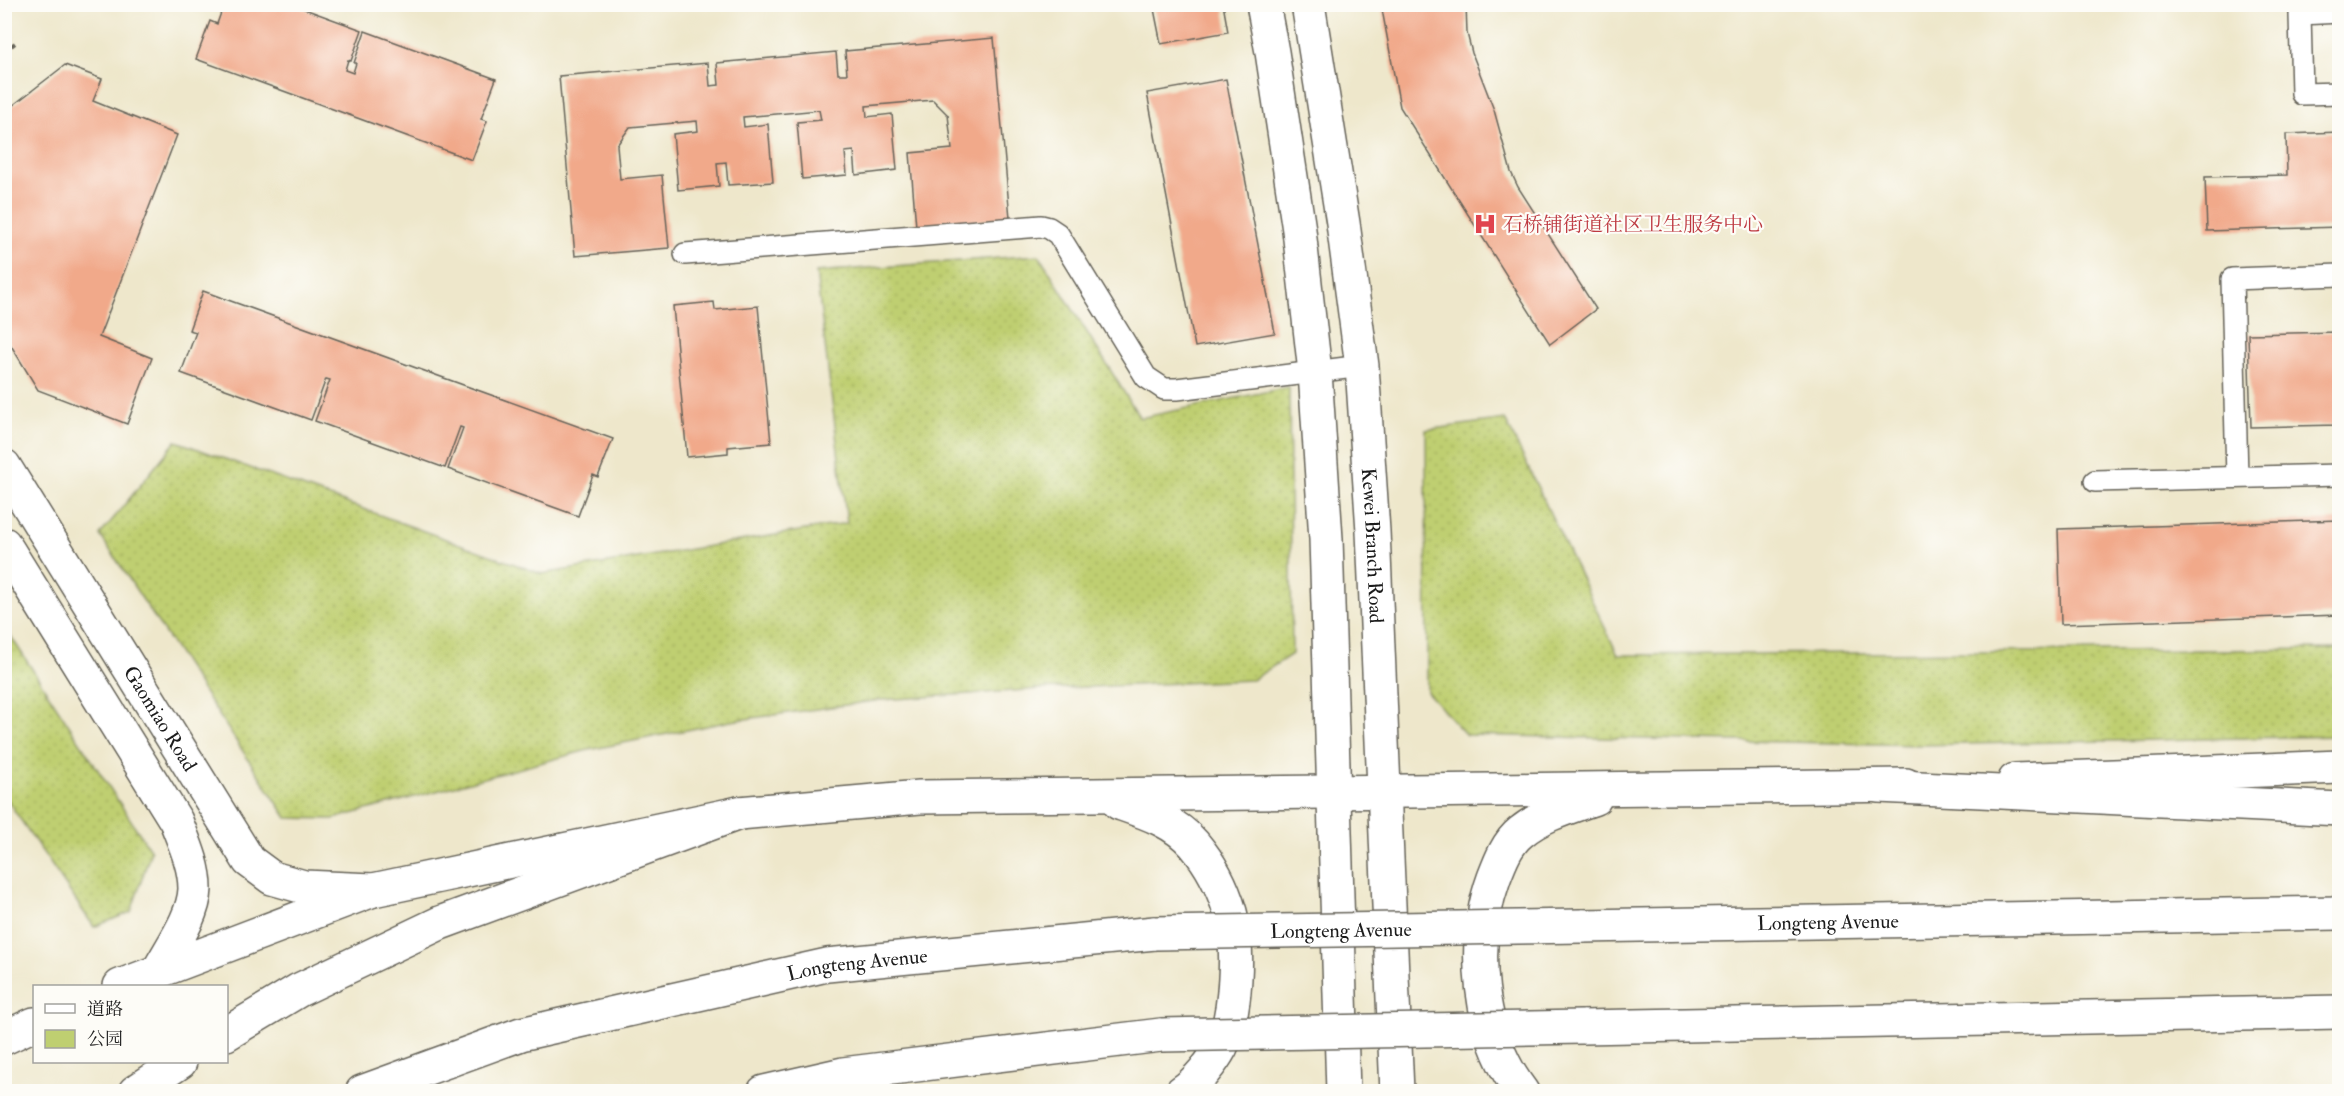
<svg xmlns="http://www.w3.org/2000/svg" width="2344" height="1096" font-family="'IM FELL Double Pica','Noto Serif SC',serif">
<defs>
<pattern id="green-dots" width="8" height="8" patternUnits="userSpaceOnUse" patternTransform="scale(1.5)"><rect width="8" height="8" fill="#bfcf71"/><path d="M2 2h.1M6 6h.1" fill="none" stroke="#a4b161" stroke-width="1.8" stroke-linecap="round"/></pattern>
</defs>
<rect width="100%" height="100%" fill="#fdfcf7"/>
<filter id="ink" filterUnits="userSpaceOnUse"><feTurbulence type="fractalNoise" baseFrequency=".0167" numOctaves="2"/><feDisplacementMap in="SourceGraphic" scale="12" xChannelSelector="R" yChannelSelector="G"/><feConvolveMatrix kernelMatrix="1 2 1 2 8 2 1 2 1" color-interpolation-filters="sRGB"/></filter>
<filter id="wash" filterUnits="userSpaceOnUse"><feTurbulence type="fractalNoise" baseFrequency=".008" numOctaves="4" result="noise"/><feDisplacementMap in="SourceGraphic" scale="24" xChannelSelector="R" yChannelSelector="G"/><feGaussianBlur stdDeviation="1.35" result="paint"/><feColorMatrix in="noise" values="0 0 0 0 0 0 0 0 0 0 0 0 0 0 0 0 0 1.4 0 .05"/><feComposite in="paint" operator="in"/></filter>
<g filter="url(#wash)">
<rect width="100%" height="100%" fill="#eee7cb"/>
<!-- green -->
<g fill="url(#green-dots)" stroke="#6e7646" stroke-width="1.5">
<polygon points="1039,255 1140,418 1289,387 1292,654 1252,680 1041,689 881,700 731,721 584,751 333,819 287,818 100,535 176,441 542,574 847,523 816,272"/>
<polygon points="1505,419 1618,655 2339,649 2339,736 1920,745 1466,735 1427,692 1426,430"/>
<polygon points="4,626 151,851 131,912 94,927 5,797"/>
</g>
<g id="blocks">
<!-- building -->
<g fill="#f1a98a">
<polygon points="224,4 291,4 362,30 351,61 348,60 345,70 353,73 356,63 354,63 365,31 496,79 481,119 487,121 472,160 196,59 210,21 217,24"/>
<polygon points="1153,4 1223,4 1228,32 1161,44"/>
<polygon points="1381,4 1466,4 1467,33 1472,53 1494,110 1511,172 1518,187 1596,309 1550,344 1400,107"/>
<polygon points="994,38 1010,218 916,227 910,153 952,149 948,115 933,100 866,106 867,117 892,114 897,170 856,175 854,151 845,152 847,175 802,179 797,122 821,120 819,110 743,117 744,127 768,124 773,182 728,185 726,162 717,163 719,186 678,190 673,134 698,131 697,121 630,127 617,145 620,179 662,175 669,248 575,256 559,76 708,63 710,86 719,85 717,63 836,52 838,74 847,74 845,51"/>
<polygon points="65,65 102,79 93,101 177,135 99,337 152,358 127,424 38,390 4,334 4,116 7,110"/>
<polygon points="1226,79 1275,333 1195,347 1147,93"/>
<polygon points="2340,132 2340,227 2207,231 2205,177 2287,175 2286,134"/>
<polygon points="203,291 613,439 598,477 593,475 578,516 448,469 463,428 460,427 445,468 315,421 330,380 326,379 311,420 181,373 196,332 189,330"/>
<polygon points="714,302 715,310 758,306 771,443 728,447 728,453 687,457 673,306"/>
<polygon points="2340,332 2340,425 2251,427 2248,334"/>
<polygon points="2340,520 2340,615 2061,624 2058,529"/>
</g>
</g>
</g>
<g filter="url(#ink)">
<use href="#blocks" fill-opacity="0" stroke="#666359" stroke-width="1.5"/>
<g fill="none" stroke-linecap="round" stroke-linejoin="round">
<!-- service casing -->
<g stroke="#666359" stroke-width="24">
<g id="service">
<polyline points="2340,12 2300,14 2302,94 2340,93"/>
<polyline points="685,254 1041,226 1049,228 1058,234 1146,377 1164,389 1177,389 1362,366"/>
<polyline points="2237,477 2232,279 2340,275"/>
<polyline points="2095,481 2340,475"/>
</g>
</g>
<!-- tertiary casing -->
<g stroke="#666359" stroke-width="36">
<g id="tertiary">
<polyline points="1263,4 1272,52 1299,230 1315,372 1326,539 1343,1092"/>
<path id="s1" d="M1308,4l35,219 19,143 11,165 24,561"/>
<path id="s2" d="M4,466l245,395 23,17 32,9 69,3"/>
<path d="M4,544l172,277c8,21 19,44 19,68 -1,27 -23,57 -36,81"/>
</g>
</g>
<!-- secondary casing -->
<g stroke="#666359" stroke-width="36">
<g id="secondary">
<polyline points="2015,780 2340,767"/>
<path d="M1119,803c26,9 55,18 75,41 16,19 29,44 36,68 10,33 6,105 -9,135 -8,15 -25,36 -39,45"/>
<polyline points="120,986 373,890 739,813 920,797 1906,785"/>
<polyline points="4,1038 34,1024"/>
<path d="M1522,1092c-44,-57 -52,-148 -28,-214 6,-16 13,-35 27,-46 22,-18 49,-25 74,-34"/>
</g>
</g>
<!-- trunk casing -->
<g stroke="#666359" stroke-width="36">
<g id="trunk">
<polyline points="1879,786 2340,809"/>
<path id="s3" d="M1582,926l758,-13"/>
<polyline points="1582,1027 2340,1012"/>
<polyline points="226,1034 299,990 440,923 739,813"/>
<polyline points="135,1092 180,1062"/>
<path id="s4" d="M362,1092l159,-58 306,-69 328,-32"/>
<polyline points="764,1092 843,1074 1161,1035"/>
</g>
</g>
<!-- path -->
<polyline stroke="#666359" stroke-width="4" stroke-dasharray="4.5 4.5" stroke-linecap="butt" points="4,51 18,41"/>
<!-- service -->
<use href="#service" stroke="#fff" stroke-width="21"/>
<!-- tertiary -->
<use href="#tertiary" stroke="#fff" stroke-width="33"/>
<!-- secondary -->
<use href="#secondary" stroke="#fff" stroke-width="33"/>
<!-- trunk -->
<use href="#trunk" stroke="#fff" stroke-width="33"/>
<!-- trunk-bridge casing -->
<g stroke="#666359" stroke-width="36" stroke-linecap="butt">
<g id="trunk-bridge">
<path id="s5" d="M1155,933l427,-7"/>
<polyline points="1161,1035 1582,1027"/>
</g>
</g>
<!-- trunk-bridge -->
<use href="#trunk-bridge" stroke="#fff" stroke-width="33"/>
</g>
</g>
<!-- icons -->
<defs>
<g id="hospital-bare" transform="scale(1.8)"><path d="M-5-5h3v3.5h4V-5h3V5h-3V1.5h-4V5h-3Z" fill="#e0444e" stroke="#fdfcf7" stroke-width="2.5" paint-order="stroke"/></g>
</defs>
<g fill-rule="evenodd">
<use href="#hospital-bare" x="1485" y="224"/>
</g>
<g text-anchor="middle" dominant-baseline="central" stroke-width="4.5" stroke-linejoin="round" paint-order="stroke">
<!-- health labels -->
<g font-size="20" fill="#be3a42" stroke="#fdfcf7" text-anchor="start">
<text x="1503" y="224">石桥铺街道社区卫生服务中心</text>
</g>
<!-- street labels -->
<g font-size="20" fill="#1c1c1c" stroke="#fdfcf7">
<text stroke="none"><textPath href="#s1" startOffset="546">Kewei Branch Road</textPath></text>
<text stroke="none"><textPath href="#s2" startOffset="297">Gaomiao Road</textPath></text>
<text stroke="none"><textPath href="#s3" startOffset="246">Longteng Avenue</textPath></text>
<text stroke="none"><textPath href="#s5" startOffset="186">Longteng Avenue</textPath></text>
<text stroke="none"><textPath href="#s4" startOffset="513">Longteng Avenue</textPath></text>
</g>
</g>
<!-- margin -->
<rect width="2344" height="1096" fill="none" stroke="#fdfcf7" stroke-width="24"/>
<!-- legend -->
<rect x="33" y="985" width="195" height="78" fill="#fdfcf7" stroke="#a3a29f" stroke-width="1.5"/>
<rect x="45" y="1004" width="30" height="9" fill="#ffffff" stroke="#a3a29f" stroke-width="1.5"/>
<text x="87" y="1015" font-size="18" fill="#1c1c1c">道路</text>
<rect x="45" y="1030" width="30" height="18" fill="#bfcf71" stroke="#a3a29f" stroke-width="1.5"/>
<text x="87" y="1045" font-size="18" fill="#1c1c1c">公园</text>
</svg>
